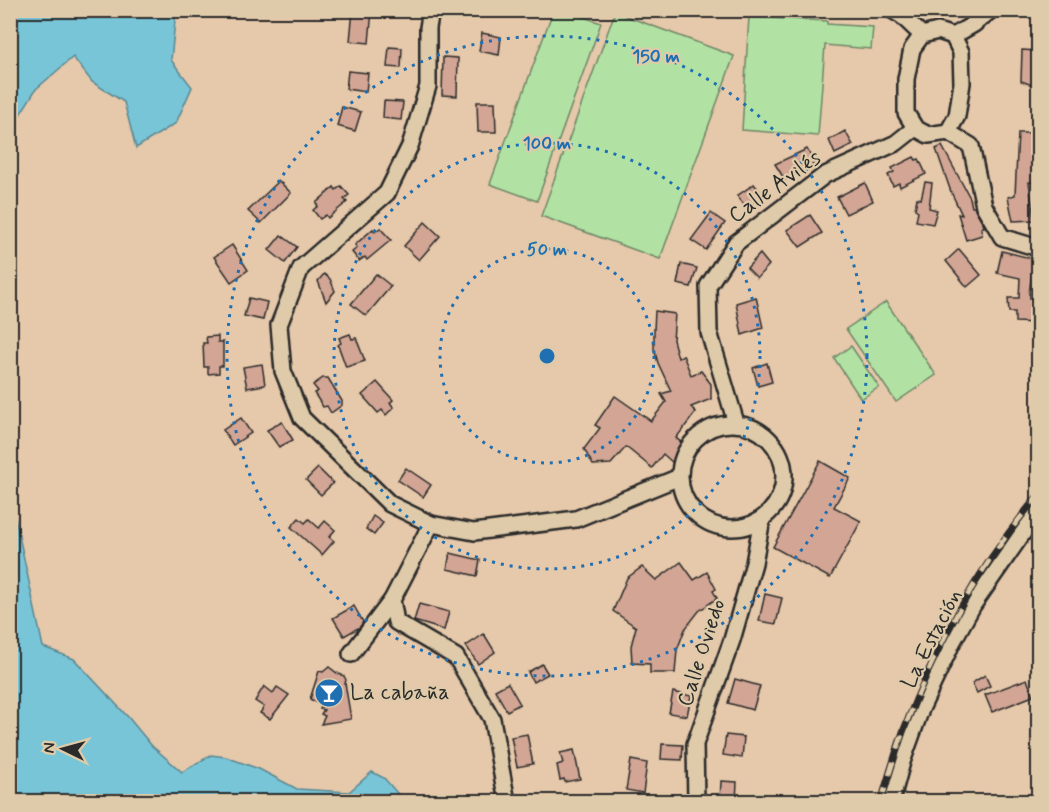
<svg xmlns="http://www.w3.org/2000/svg" width="1049" height="812" font-family="Mynerve,sans-serif">
<rect width="100%" height="100%" fill="#e6c8aa"/>
<filter id="ink" filterUnits="userSpaceOnUse"><feTurbulence type="fractalNoise" baseFrequency=".0167" numOctaves="2"/><feDisplacementMap in="SourceGraphic" scale="12" xChannelSelector="R" yChannelSelector="G"/><feConvolveMatrix kernelMatrix="1 2 1 2 8 2 1 2 1" color-interpolation-filters="sRGB"/></filter>
<g filter="url(#ink)">
<!-- green -->
<g fill="#b1e2a3" stroke="#6e8667" stroke-width="1.5">
<polygon points="553,11 566,11 601,23 537,201 490,184"/>
<polygon points="615,12 734,56 660,259 541,216"/>
<polygon points="749,17 827,21 827,24 873,27 871,49 825,45 818,136 742,130"/>
<polygon points="886,302 936,375 896,402 846,329"/>
<polygon points="851,346 879,387 861,399 834,358"/>
</g>
<!-- water -->
<g fill="#78c5d7" stroke="#598792" stroke-width="1.5">
<polygon points="11,10 176,11 171,60 192,87 176,123 136,148 124,102 92,82 73,57 36,89 11,129"/>
<polygon points="11,510 15,517 43,647 74,659 128,717 152,746 182,772 211,755 226,757 259,769 297,789 349,792 372,772 384,778 404,801 11,801"/>
</g>
<!-- building -->
<g fill="#d2a594" stroke="#2b2b2b" stroke-width="1.5">
<polygon points="353,10 372,10 369,43 350,41"/>
<polygon points="482,33 501,37 499,55 479,51"/>
<polygon points="389,47 402,48 401,68 387,67"/>
<polygon points="1022,50 1038,51 1038,87 1021,81"/>
<polygon points="443,57 458,58 457,96 442,95"/>
<polygon points="348,71 368,73 366,92 346,89"/>
<polygon points="384,101 403,102 401,120 383,118"/>
<polygon points="477,102 495,102 496,132 478,132"/>
<polygon points="342,107 361,112 355,131 337,126"/>
<polygon points="845,131 853,145 835,154 829,140"/>
<polygon points="1018,133 1038,133 1038,183 1029,182 1034,220 1013,221 1008,197 1015,195"/>
<polygon points="942,146 970,198 972,207 974,207 983,223 984,227 981,228 982,235 966,240 958,214 962,215 951,192 936,149"/>
<polygon points="807,149 815,164 785,180 775,164"/>
<polygon points="914,157 916,160 919,159 926,174 900,187 899,183 893,186 888,175 894,172 892,168"/>
<polygon points="279,181 291,193 261,223 248,211"/>
<polygon points="925,182 932,183 929,208 937,210 933,224 916,221 918,211 915,209 917,198 921,199"/>
<polygon points="865,183 873,201 846,214 837,197"/>
<polygon points="754,184 763,196 747,208 737,196"/>
<polygon points="341,186 349,195 344,199 347,202 328,218 326,215 320,219 313,210 318,206 316,203 334,187 336,190"/>
<polygon points="711,213 725,223 706,250 691,240"/>
<polygon points="810,215 822,233 800,247 787,230"/>
<polygon points="425,222 440,236 419,260 404,246"/>
<polygon points="380,228 391,240 367,260 365,257 359,261 352,252 357,248 355,245 373,229 375,232"/>
<polygon points="281,235 297,247 285,263 269,250"/>
<polygon points="232,245 248,270 231,282 214,257"/>
<polygon points="959,249 981,275 967,287 946,261"/>
<polygon points="1002,251 1034,259 1029,294 1030,294 1030,298 1038,298 1038,323 1015,322 1015,312 1009,312 1008,298 1019,298 1020,278 997,273"/>
<polygon points="760,254 769,265 757,278 747,268"/>
<polygon points="681,264 697,268 691,287 677,284"/>
<polygon points="324,274 330,279 335,291 326,302 318,281"/>
<polygon points="376,274 391,286 366,316 351,304"/>
<polygon points="756,297 763,328 742,335 736,303"/>
<polygon points="249,298 267,302 263,320 244,316"/>
<polygon points="655,311 675,314 673,340 678,358 683,355 691,375 701,371 711,384 711,399 691,407 696,412 676,438 686,446 673,463 663,454 652,468 626,447 611,464 593,465 584,449 600,428 595,425 615,396 651,421 666,402 661,394 671,391 658,363 654,349 654,330"/>
<polygon points="350,334 352,339 356,338 365,361 346,367 338,345 341,343 339,338"/>
<polygon points="218,336 218,342 223,342 223,366 219,366 219,373 208,374 208,367 204,367 203,343 207,343 206,337"/>
<polygon points="767,363 772,382 758,386 753,368"/>
<polygon points="262,364 265,385 247,388 243,367"/>
<polygon points="323,378 328,378 342,401 342,405 331,413 327,406 323,407 314,393 318,391 313,385"/>
<polygon points="377,382 393,400 390,403 394,407 386,415 382,410 378,413 362,395"/>
<polygon points="241,418 251,433 233,445 223,430"/>
<polygon points="282,422 293,440 279,447 267,430"/>
<polygon points="820,461 850,478 834,507 861,521 830,578 773,547"/>
<polygon points="318,468 333,483 321,495 306,480"/>
<polygon points="406,468 431,485 423,497 398,480"/>
<polygon points="373,516 383,523 374,535 366,529"/>
<polygon points="299,518 305,523 309,519 319,528 325,521 335,530 329,537 334,541 322,555 291,527"/>
<polygon points="450,553 480,560 477,576 447,569"/>
<polygon points="681,562 694,580 707,572 716,589 713,591 717,598 699,611 685,629 677,650 675,673 650,673 650,664 632,663 631,646 636,627 613,611 627,578 642,567 656,580"/>
<polygon points="765,594 782,598 776,624 759,621"/>
<polygon points="419,604 449,612 444,630 414,621"/>
<polygon points="354,606 363,622 360,627 344,636 333,618"/>
<polygon points="484,634 495,652 478,664 466,646"/>
<polygon points="542,664 548,674 533,682 528,672"/>
<polygon points="329,667 337,673 344,676 346,680 345,683 351,719 321,724 325,716 321,714 324,710 320,709 322,705 310,699 319,671 323,672"/>
<polygon points="985,675 990,686 977,693 972,683"/>
<polygon points="735,679 760,686 753,710 728,703"/>
<polygon points="1027,679 1033,696 992,712 985,695"/>
<polygon points="508,683 520,704 507,711 495,690"/>
<polygon points="264,686 273,693 277,687 289,695 270,719 260,713 264,707 255,701"/>
<polygon points="673,692 691,696 687,716 669,713"/>
<polygon points="527,734 533,764 517,767 511,737"/>
<polygon points="726,735 744,737 742,758 723,755"/>
<polygon points="662,744 683,745 682,760 661,759"/>
<polygon points="574,750 580,779 565,782 564,779 560,780 557,765 563,763 560,753"/>
<polygon points="631,760 647,763 643,793 626,790"/>
<polygon points="721,781 737,782 736,801 720,801"/>
</g>
<g fill="none" stroke-linecap="round" stroke-linejoin="round">
<!-- minor casing -->
<g stroke="#2b2b2b" stroke-width="20">
<g id="minor">
<polyline points="431,10 428,28 428,86 410,146 387,193 301,268 279,325 283,371 302,418 390,504 431,524 474,532 576,519 677,478"/>
<polyline points="892,10 902,16 922,35"/>
<polygon points="938,31 953,36 961,52 962,83 957,116 948,132 928,135 915,128 906,113 906,79 912,49 922,35"/>
<polyline points="953,36 974,24 991,10"/>
<polyline points="948,132 971,146 984,206 1002,237 1038,248"/>
<polyline points="736,423 709,332 708,286 736,243 825,175 896,143 915,128"/>
<circle cx="732" cy="476" r="52"/>
<polyline points="431,524 392,600 396,622 456,657 492,719 507,802"/>
<polyline points="351,654 392,600"/>
<polyline points="696,802 695,744 732,640 754,563 762,519"/>
<polyline points="891,802 902,762 921,709 953,641 973,605 1038,511"/>
</g>
</g>
<!-- minor -->
<use href="#minor" stroke="#dfcba9" stroke-width="15"/>
<!-- rail casing -->
<g stroke="#2b2b2b" stroke-width="7">
<path id="rail" d="M881,802c7,-24 14,-47 22,-70 32,-85 76,-167 135,-236"/>
</g>
<!-- rail -->
<use href="#rail" stroke="#dfcba9" stroke-width="4.5" stroke-dasharray="14" stroke-linecap="butt"/>
</g>
</g>
<!-- distance rings -->
<g fill="none" stroke="#1f6fb2" stroke-width="3" stroke-dasharray="3 6">
<circle cx="547" cy="356" r="107"/>
<circle cx="547" cy="356" r="213"/>
<circle cx="547" cy="356" r="320"/>
</g>
<!-- icons -->
<defs>
<g id="bar-disc" transform="scale(1.5)"><circle r="9.5" fill="#1f6fb2" stroke="#dfcba9"/><path d="M-6-5H6L.8 .8V4.5H3.5V6h-7V4.5H-.8V.8Z" fill="#fff"/></g>
</defs>
<g fill-rule="evenodd">
<use href="#bar-disc" x="329" y="693"/>
</g>
<g text-anchor="middle" dominant-baseline="central" stroke-width="4.5" stroke-linejoin="round" paint-order="stroke">
<!-- street labels -->
<g font-size="22" fill="#2b2b2b" stroke="#dfcba9">
<text transform="translate(775 187) rotate(-36)">Calle Avilés</text>
<text transform="translate(932 639) rotate(-63)">La Estación</text>
<text transform="translate(702 653) rotate(-72)">Calle Oviedo</text>
</g>
<!-- poi labels -->
<g font-size="22" fill="#2b2b2b" stroke="#dfcba9" text-anchor="start">
<text x="350" y="693">La cabaña</text>
</g>
</g>
<circle cx="547" cy="356" r="9" fill="#1f6fb2" stroke="#dfcba9" stroke-width="3"/>
<g font-size="18" text-anchor="middle" font-weight="bold" fill="#1f6fb2" stroke="#dfcba9" stroke-width="4.5" stroke-linejoin="round" paint-order="stroke">
<text x="656" y="62">150 m</text>
<text x="547" y="149">100 m</text>
<text x="547" y="255">50 m</text>
</g>
<!-- margin -->
<rect width="1049" height="812" fill="none" stroke="#dfcba9" stroke-width="36"/>
<rect x="18" y="18" width="1013" height="776" fill="none" stroke="#2b2b2b" stroke-width="2" filter="url(#ink)"/>
<!-- north arrow -->
<g transform="translate(63 749) rotate(275)" stroke="#dfcba9" stroke-width="4.5" paint-order="stroke">
<path d="M0-4.5L10 22L0 15L-10 22Z" fill="#2b2b2b"/>
<text y="-9" font-size="16" font-weight="bold" text-anchor="middle" fill="#2b2b2b">N</text>
</g>
</svg>
